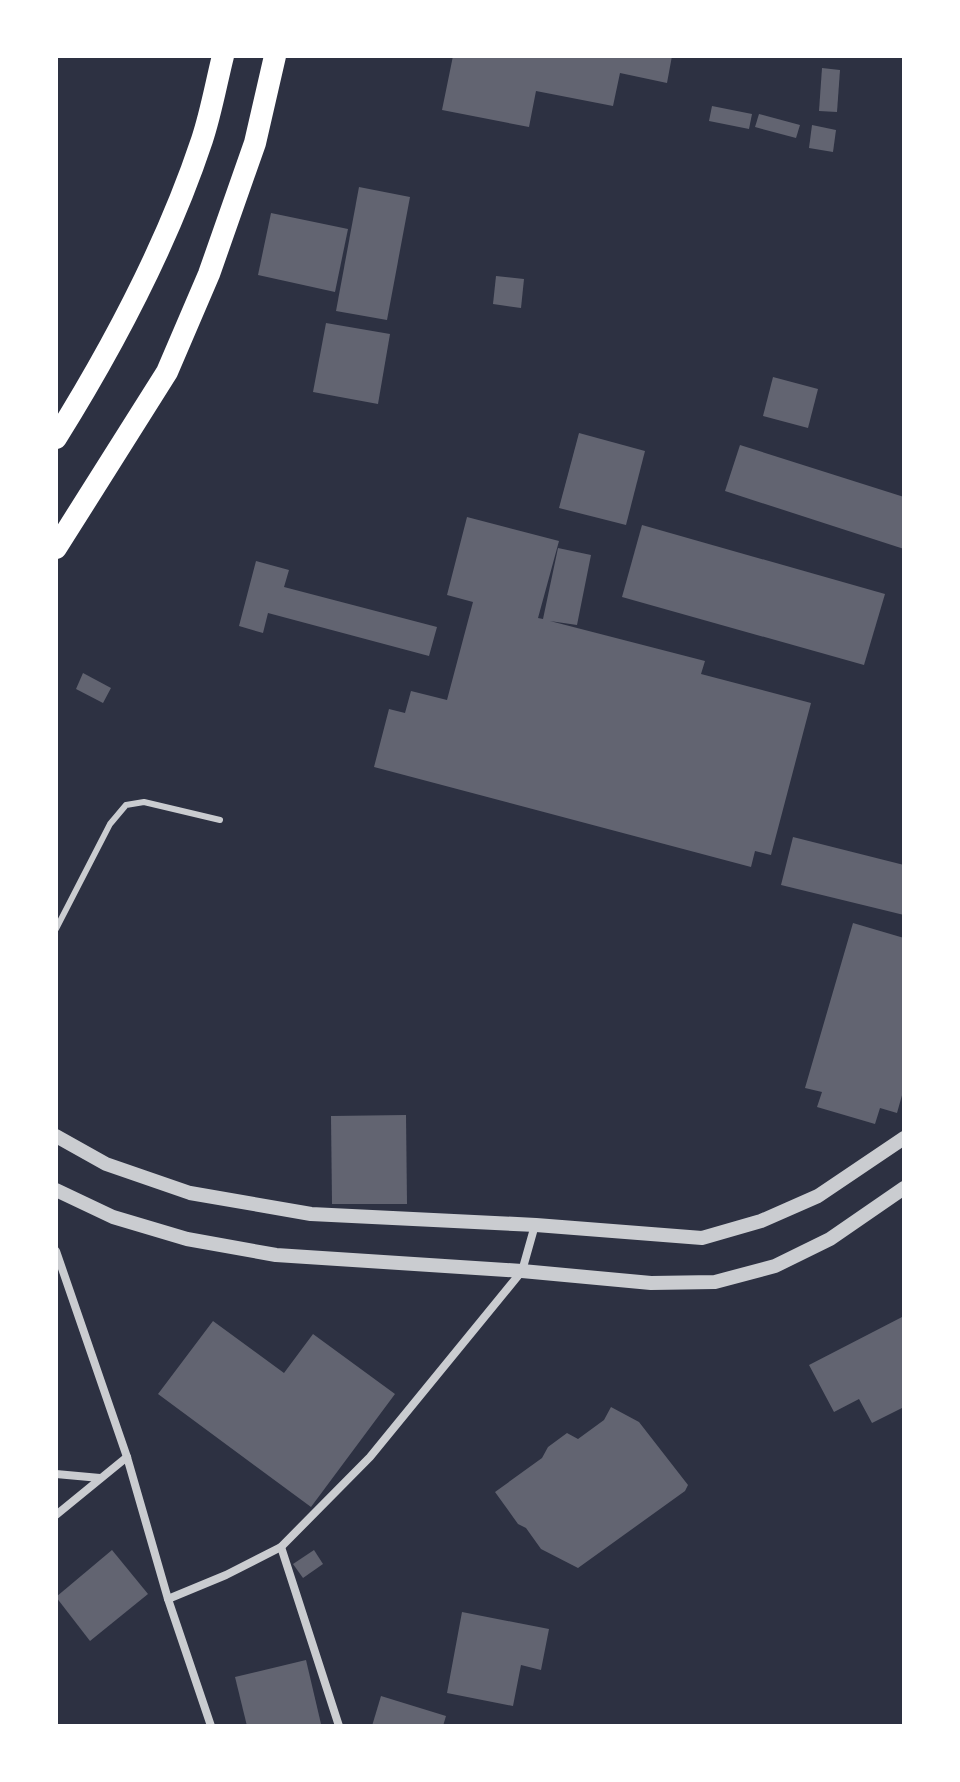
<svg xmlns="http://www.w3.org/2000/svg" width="960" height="1782" font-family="'Alegreya Sans',sans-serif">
<rect width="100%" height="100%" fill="#2d3142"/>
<!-- building -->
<g fill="#626471">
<polygon points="453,56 672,56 667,83 620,73 613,106 536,91 529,127 442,110"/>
<polygon points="822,68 840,70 837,112 819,111"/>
<polygon points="712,106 752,114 749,129 709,121"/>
<polygon points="759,114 800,125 796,138 755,127"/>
<polygon points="812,125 836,130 833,152 809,148"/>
<polygon points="359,187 410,197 387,320 336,311"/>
<polygon points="271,213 348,229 335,292 258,275"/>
<polygon points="496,276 524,279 521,308 493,304"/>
<polygon points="326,323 390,334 378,404 313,392"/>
<polygon points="773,377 818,389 808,428 763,416"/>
<polygon points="579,433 645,451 626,525 559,508"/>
<polygon points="740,445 904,497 904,549 725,491"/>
<polygon points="467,517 559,541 538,618 543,619 558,548 591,555 577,625 550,621 705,661 701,674 811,703 771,855 755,851 751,867 374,767 389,709 405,713 411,691 447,700 473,602 447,595"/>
<polygon points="642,525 885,594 864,665 622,597"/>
<polygon points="256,561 289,570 284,587 437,627 429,656 268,613 263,633 239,626"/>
<polygon points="83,673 111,688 103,703 76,689"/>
<polygon points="793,837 904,865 904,915 781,885"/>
<polygon points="853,923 904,938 904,1088 897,1113 880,1108 875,1124 817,1107 822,1092 805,1088"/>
<polygon points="406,1115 407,1204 332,1204 331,1116"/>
<polygon points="904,1316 904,1407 872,1423 859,1399 834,1412 809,1365"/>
<polygon points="213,1321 284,1373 313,1334 395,1394 311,1507 158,1394"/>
<polygon points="611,1407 639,1422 688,1485 685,1491 578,1568 541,1549 526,1528 518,1524 495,1492 542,1458 548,1447 567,1433 578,1439 604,1420"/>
<polygon points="112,1550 148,1594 90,1641 56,1597"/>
<polygon points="314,1550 323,1564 303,1578 293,1564"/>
<polygon points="462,1612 549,1629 541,1670 521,1665 513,1706 447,1693"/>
<polygon points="306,1660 321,1724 247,1726 235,1677"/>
<polygon points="381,1696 446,1716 443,1726 372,1726"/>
</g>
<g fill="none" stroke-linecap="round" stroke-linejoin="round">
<!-- service -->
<polyline stroke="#caccd0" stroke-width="6" points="56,929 110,824 126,805 144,802 220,820"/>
<!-- minor -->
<g stroke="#caccd0" stroke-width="8">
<polyline points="56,1251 127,1457 168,1599 211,1726"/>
<polyline points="56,1474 100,1478"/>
<polyline points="56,1515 127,1457"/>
<polyline points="281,1547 339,1726"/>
<polyline points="168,1599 226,1575 281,1547 370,1457 522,1271 535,1225"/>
</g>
<!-- tertiary -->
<g stroke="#caccd0" stroke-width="14">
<polyline points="56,1136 106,1164 190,1193 311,1214 536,1225 702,1238 761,1221 818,1196 904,1138"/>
<polyline points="56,1190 113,1217 187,1239 276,1255 522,1271 651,1283 715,1282 775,1266 830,1239 904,1188"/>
</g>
<!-- trunk -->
<g stroke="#fff" stroke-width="22">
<path d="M56,438c58,-93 111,-193 146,-298 9,-27 14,-56 21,-84"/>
<polyline points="56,548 167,372 209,274 255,143 275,56"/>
</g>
</g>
<!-- border -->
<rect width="960" height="1782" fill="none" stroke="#ffffff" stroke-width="116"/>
</svg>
